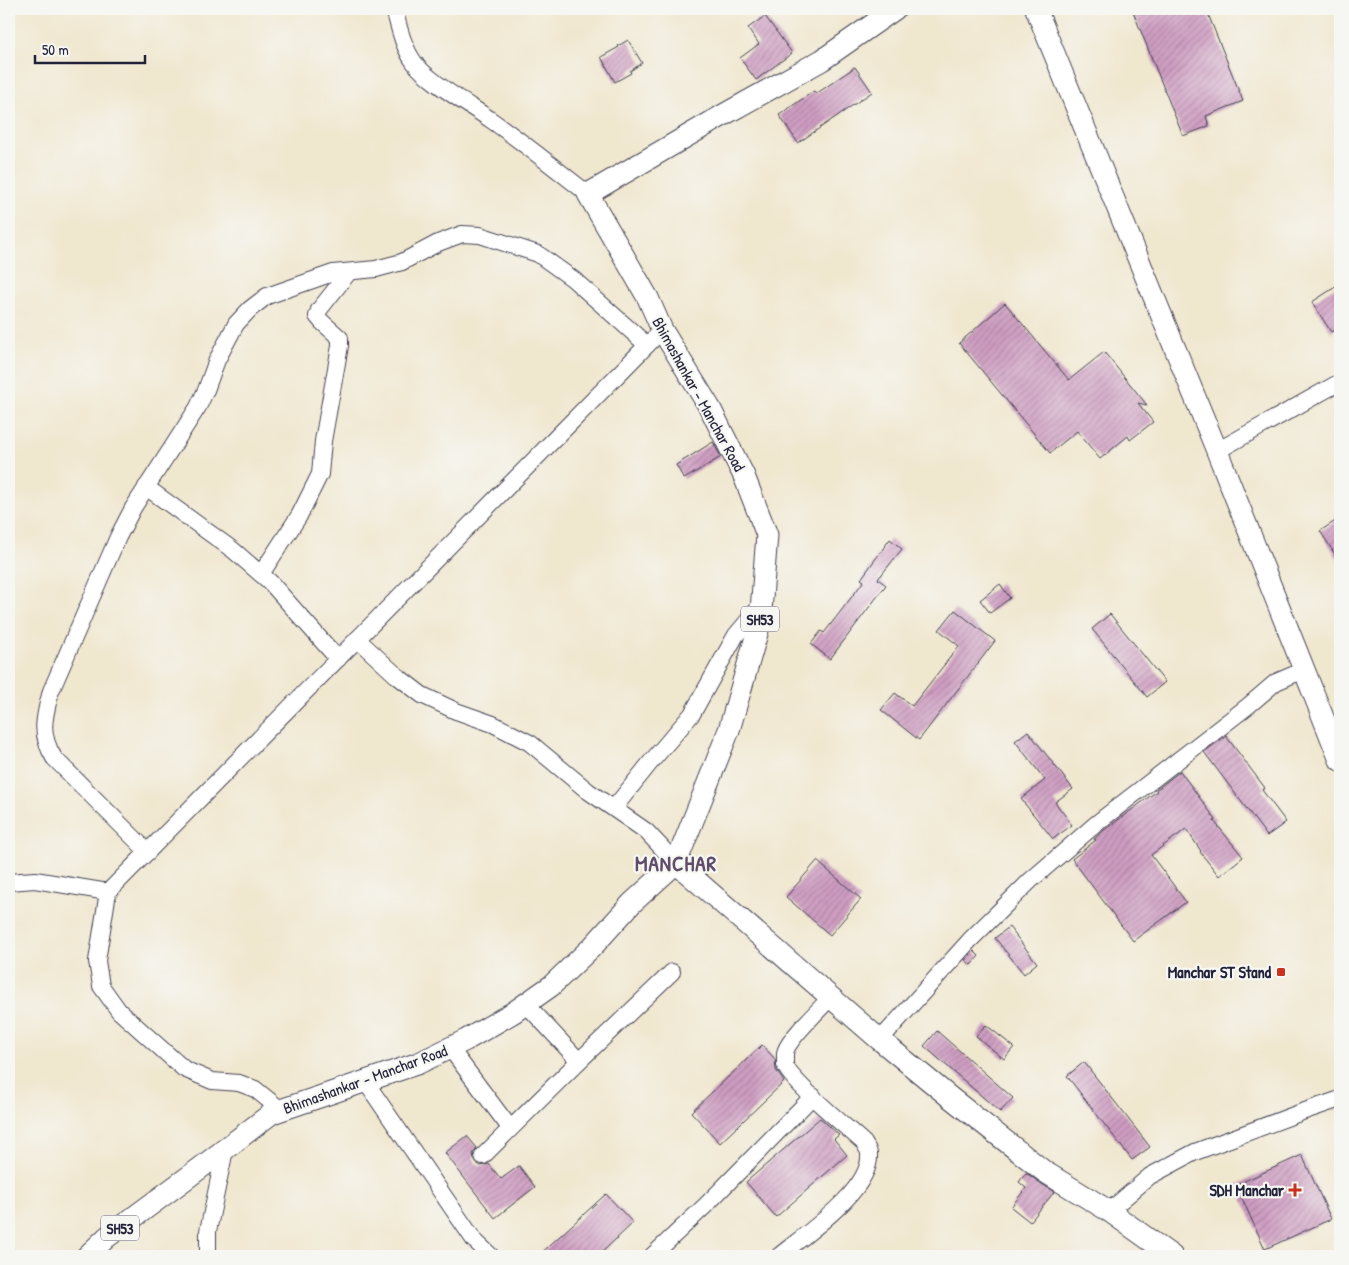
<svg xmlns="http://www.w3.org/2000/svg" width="1349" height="1265" font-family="'Patrick Hand',sans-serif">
<defs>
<pattern id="building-hatch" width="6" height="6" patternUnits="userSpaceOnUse" patternTransform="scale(1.25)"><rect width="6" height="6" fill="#cf9ec2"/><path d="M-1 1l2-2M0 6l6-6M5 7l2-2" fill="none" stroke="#a8809f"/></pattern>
</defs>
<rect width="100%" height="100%" fill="#f6f6f2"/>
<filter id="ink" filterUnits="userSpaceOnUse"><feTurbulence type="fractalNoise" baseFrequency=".02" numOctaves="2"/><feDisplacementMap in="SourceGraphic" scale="10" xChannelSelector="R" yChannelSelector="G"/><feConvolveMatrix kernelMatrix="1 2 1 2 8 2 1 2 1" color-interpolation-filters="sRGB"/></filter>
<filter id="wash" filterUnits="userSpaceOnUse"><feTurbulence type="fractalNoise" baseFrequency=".0096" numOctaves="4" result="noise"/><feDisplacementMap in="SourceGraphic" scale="20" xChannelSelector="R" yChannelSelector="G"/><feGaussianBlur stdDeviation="1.12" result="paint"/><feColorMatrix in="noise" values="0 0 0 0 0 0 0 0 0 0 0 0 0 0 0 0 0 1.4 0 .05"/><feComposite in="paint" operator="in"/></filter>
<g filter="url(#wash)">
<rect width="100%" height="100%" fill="#f0e7cf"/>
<g id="blocks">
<!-- building -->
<g fill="url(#building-hatch)">
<polygon points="1132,9 1206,9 1243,101 1206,116 1209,126 1183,136"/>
<polygon points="765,16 792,53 756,80 740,58 759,44 748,28"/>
<polygon points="628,40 642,63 630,71 631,73 615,82 601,57 619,47 618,46"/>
<polygon points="855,67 872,92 798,143 779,115 814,91 816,94"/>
<polygon points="1340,284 1340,326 1331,332 1312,302"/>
<polygon points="1005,303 1069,380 1104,352 1147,405 1138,403 1153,422 1130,440 1128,436 1100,459 1077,431 1050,453 959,343"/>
<polygon points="713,442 721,457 684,479 676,465"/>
<polygon points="1340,518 1340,562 1320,531"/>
<polygon points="890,539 902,549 878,579 886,585 830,659 811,644 821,631 824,633 864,581 861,579"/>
<polygon points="1000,584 1010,598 990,613 980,600"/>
<polygon points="955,610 995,641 919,740 881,710 895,693 912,706 959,646 939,630"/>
<polygon points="1110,614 1165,682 1147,697 1092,629"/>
<polygon points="1028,731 1073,789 1055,802 1072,825 1053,839 1021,799 1045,780 1015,741"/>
<polygon points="1226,736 1265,788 1262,790 1286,822 1267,836 1204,752"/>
<polygon points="1180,771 1216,820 1214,821 1243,857 1219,876 1200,852 1201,851 1186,829 1151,855 1186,902 1133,941 1072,859 1096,840 1094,839 1103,831 1157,791 1156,790"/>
<polygon points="817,861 861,899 830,935 786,897"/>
<polygon points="1009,927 1037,963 1024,974 995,938"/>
<polygon points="974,951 979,956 971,965 965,960"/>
<polygon points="986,1025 1014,1047 1004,1059 976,1036"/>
<polygon points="937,1031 1013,1098 1000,1112 924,1046"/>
<polygon points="762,1045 775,1059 776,1070 784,1082 720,1143 691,1112"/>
<polygon points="1084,1062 1150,1147 1132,1160 1067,1076"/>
<polygon points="820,1118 839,1135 834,1139 847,1155 776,1217 746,1182"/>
<polygon points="467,1136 477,1148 473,1154 474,1159 476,1163 481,1166 489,1164 501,1179 519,1166 535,1187 495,1218 445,1153"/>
<polygon points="1302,1155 1331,1219 1265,1249 1236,1185"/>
<polygon points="1026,1173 1054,1192 1030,1222 1011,1207 1026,1188 1019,1182"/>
<polygon points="606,1194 633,1223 598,1256 538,1256"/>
</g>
</g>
</g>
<g filter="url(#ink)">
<use href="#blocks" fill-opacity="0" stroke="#414051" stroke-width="1"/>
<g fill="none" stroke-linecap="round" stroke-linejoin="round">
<!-- minor casing -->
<g stroke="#414051" stroke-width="18">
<g id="minor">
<path d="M394,9c5,18 9,38 20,53 12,18 57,44 77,58 33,23 65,49 97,74"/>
<polyline points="1217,451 1340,382"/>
<polyline points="146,487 233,550 270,582 338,659"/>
<polyline points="261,574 299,516 320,474 323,441 340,346 340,338 322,322 317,316 319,310 349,272"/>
<polyline points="357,639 396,675 422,695 456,711 493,724 530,743 588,791 646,831 676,863"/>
<polyline points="614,808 650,763 692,714 736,635 763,603"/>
<path d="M148,852l-94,-94c-15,-25 -10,-40 -3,-67l67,-154 15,-29 65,-101 8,-17 11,-30 19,-36 14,-15 17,-13 66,-23 43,-4 26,-7 36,-19 24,-9 18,1 58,19 35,25 74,66"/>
<polyline points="9,882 35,880 108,892"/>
<polyline points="526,1004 579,1061"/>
<polyline points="880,1040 970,940 1031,880 1097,823 1248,706 1276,682 1304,670"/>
<polyline points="450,1048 510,1128"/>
<polyline points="365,1081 474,1240 491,1256"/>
<polyline points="281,1110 255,1089 239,1083 212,1081 184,1069 119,1011 101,986 97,961 108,892 662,330"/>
<polyline points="483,1156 579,1061 672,972"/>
<polyline points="1109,1211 1150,1176 1195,1152 1302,1112 1340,1099"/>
<polyline points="208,1256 208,1231 225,1150"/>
<polyline points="652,1256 706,1205 813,1096"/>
<path d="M779,1256c25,-21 93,-66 90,-102 0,-4 -3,-7 -5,-11 -16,-15 -73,-61 -79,-78 0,-3 0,-9 0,-12 2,-13 36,-45 46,-56"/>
</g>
</g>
<!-- major casing -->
<g stroke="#414051" stroke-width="23">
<g id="major">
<polyline points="1036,9 1217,451 1340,760"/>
<polyline points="676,863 880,1040 952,1099 1045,1172 1109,1211 1172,1256"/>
<polyline points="87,1256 107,1237 203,1166 272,1113 419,1063 466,1040 514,1012 551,986 593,946 632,903 676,863 729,730 760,623 767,535 744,476 710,408 662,330 648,298 588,194 725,114 822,60 895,9"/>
</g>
</g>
<!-- minor -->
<use href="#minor" stroke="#fff" stroke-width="16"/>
<!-- major -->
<use href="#major" stroke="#fff" stroke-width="21"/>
</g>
</g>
<!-- markers -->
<g fill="#c8321e" stroke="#f6f6f2" stroke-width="2">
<rect x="1276" y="967" width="10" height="10" rx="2.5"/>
<path d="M1292.5 1182.5h5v5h5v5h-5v5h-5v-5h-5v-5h5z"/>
</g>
<g text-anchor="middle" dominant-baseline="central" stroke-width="4.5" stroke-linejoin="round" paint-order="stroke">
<!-- shield labels -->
<g fill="#f6f6f2" stroke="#626272" stroke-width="1">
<rect x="741" y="606.5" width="38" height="25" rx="4"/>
<rect x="101" y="1215.5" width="38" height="25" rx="4"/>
</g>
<g font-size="15" font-weight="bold" fill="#22223b">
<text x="760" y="619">SH53</text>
<text x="120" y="1228">SH53</text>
</g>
<!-- street labels -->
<g font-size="16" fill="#22223b" stroke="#f6f6f2">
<text transform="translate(699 394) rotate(61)">Bhimashankar - Manchar Road</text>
<text transform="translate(365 1079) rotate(-20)">Bhimashankar - Manchar Road</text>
</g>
<!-- poi labels -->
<g font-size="16" font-weight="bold" fill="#22223b" stroke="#f6f6f2" text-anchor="end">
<text x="1271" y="972">Manchar ST Stand</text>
<text x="1284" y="1190">SDH Manchar</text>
</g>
<!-- district labels -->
<g font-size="21" font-weight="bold" letter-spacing="1" fill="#5f4d6a" stroke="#f6f6f2">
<text x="676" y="863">MANCHAR</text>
</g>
</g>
<!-- margin -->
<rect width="1349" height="1265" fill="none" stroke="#f6f6f2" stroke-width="30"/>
<!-- scale -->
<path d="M35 55v8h110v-8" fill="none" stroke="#22223b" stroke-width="2.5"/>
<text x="42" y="55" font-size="15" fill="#22223b" stroke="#f6f6f2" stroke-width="4" paint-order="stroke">50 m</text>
</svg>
